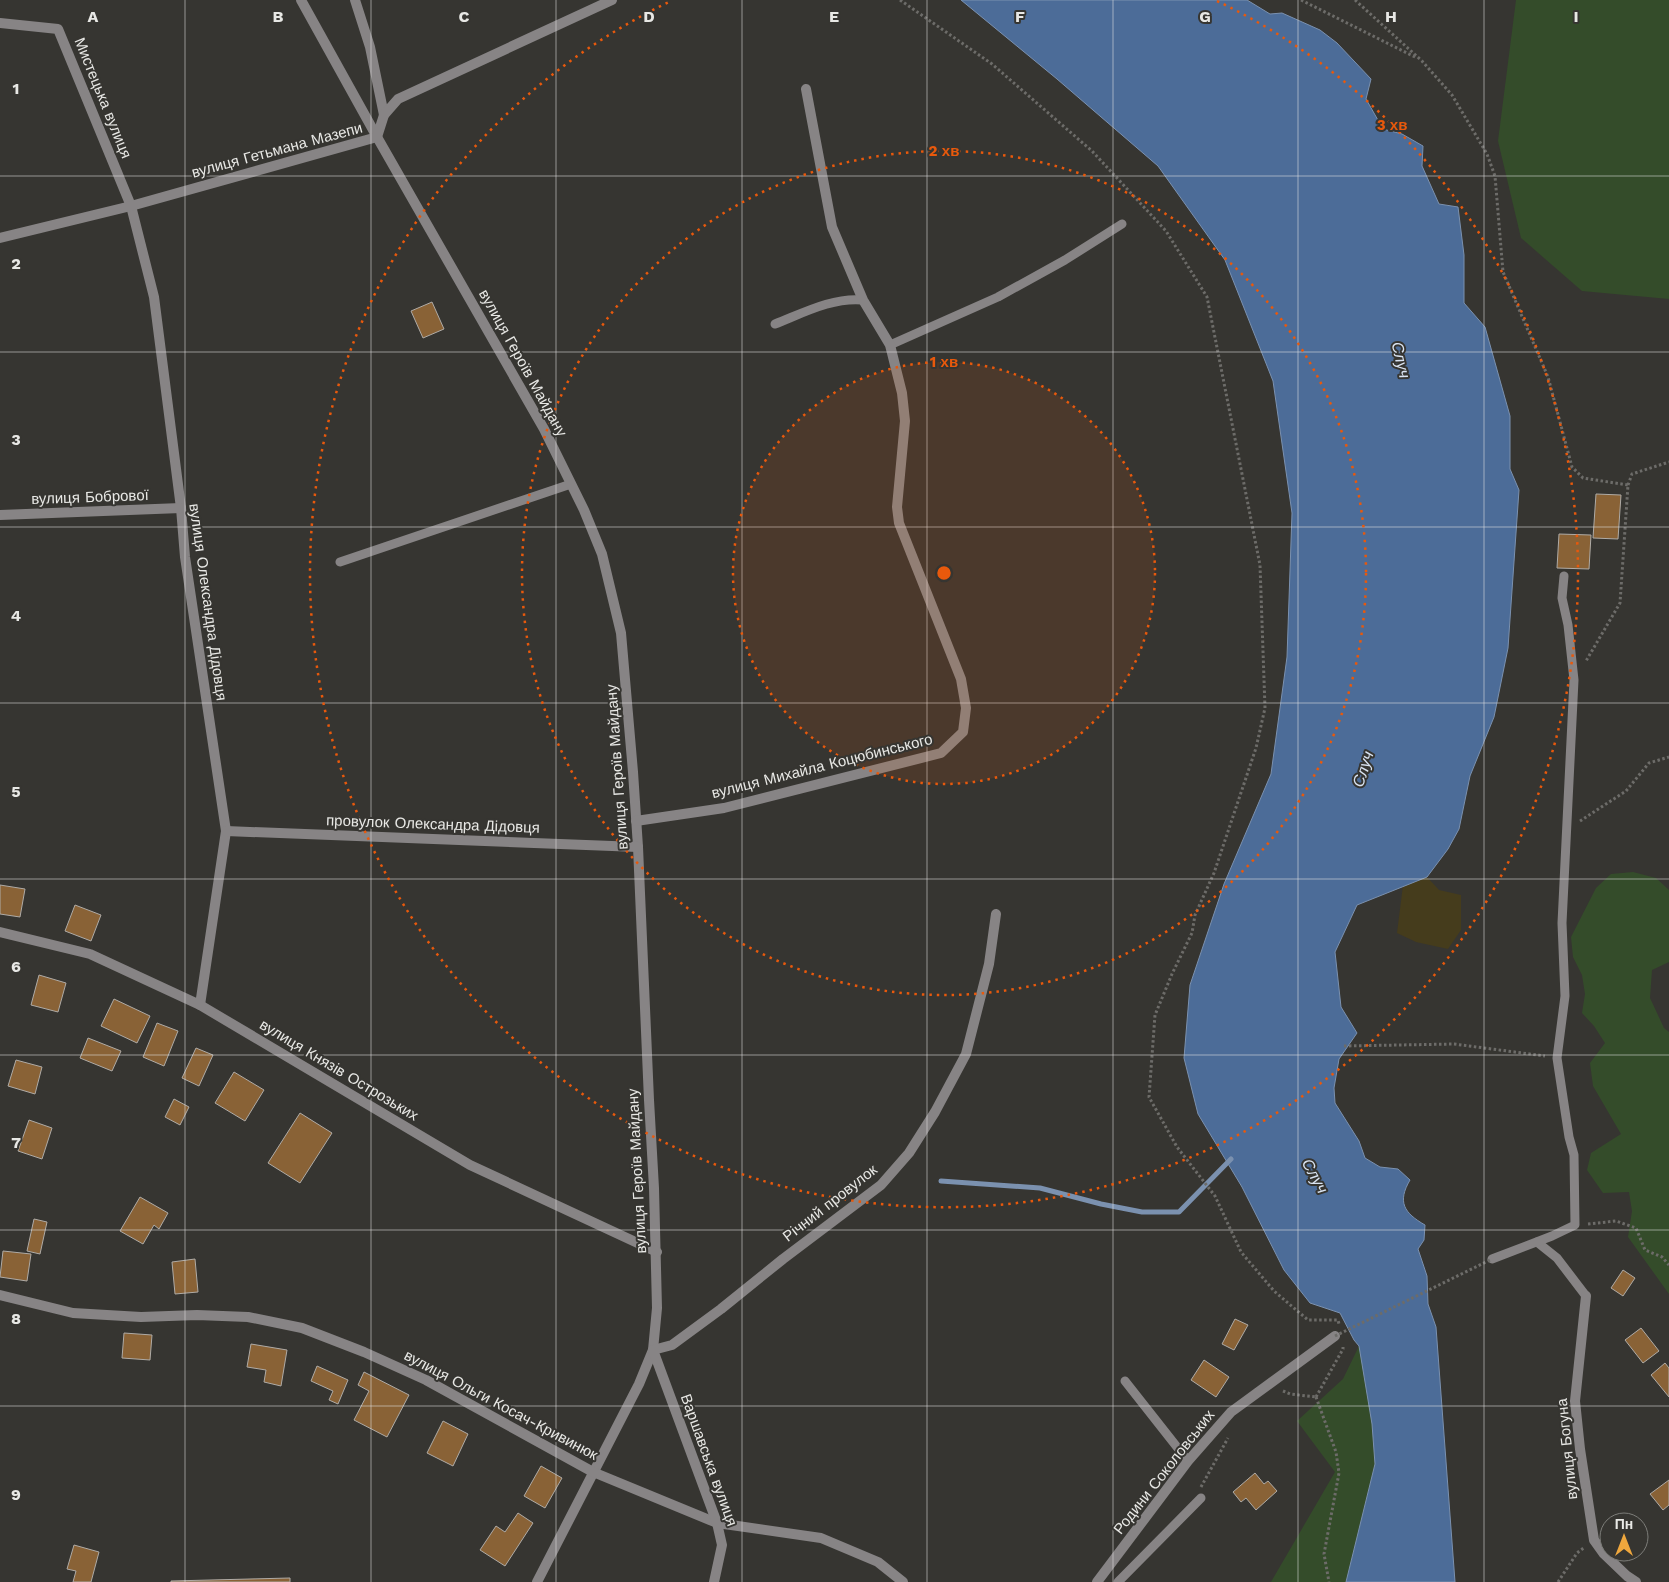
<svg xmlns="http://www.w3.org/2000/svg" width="1669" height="1582" font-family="'Work Sans',sans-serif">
<rect width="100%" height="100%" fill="#363531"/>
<!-- green -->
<g fill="#344c2a">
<polygon points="1516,0 1669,0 1669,299 1582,291 1521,238 1498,141"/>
<polygon points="1633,872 1656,878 1669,890 1669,962 1652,970 1650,998 1664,1028 1669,1032 1669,1294 1628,1237 1632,1211 1629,1192 1603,1193 1587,1170 1591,1153 1621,1134 1593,1086 1590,1063 1605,1043 1594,1026 1582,1013 1585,994 1582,975 1573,957 1571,937 1596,888 1611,874"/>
<polygon points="1359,1346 1372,1424 1375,1464 1346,1582 1271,1582 1335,1472 1297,1421 1343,1379"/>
</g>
<!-- sand -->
<polygon fill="#453c1c" points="1427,877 1439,890 1461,895 1461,930 1448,949 1416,942 1397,933 1403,885"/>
<!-- water -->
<path fill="#4c6c98" stroke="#7b91af" d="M961,0h286l23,14 12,-1 38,17 17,13 34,36 -5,20 17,30 19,5 21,12 -1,20 17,38 19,3 6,48v48l21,24 25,89v53l9,21 -11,158 -14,69 -24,59 -11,53 -11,20 -21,28 -70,28 -22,47 6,55 16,26 -18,26 -5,29 1,15 24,38 6,17 15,9 18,2 12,11c-13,22 -6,33 15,45l-1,15 -6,9 9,27 1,28 8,23 19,255h-109l29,-118 -3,-40 -13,-78 -5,-6 -14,-27 -30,-10 -26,-33 -42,-83 -44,-73 -14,-56 6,-73 34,-101 47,-110 16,-117 5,-144 -19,-132 -48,-121 -67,-94 -101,-87z"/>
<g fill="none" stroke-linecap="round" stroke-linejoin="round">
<!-- stream -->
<polyline stroke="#7b91af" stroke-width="5" points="941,1181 1040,1188 1101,1204 1142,1212 1179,1212 1231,1159"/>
</g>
<!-- building -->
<g fill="#896236" stroke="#afaba6">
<polygon points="432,302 444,329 423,338 411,311"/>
<polygon points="1596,494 1621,495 1618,539 1593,538"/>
<polygon points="1559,534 1591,535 1589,569 1557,568"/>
<polygon points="0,885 25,889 20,917 0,914"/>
<polygon points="75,905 101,915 91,941 65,931"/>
<polygon points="39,975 66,983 58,1012 31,1005"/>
<polygon points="114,999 150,1016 137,1043 101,1026"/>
<polygon points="157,1023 178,1031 164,1066 143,1057"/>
<polygon points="88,1038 121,1051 112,1071 80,1058"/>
<polygon points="196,1048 213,1055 199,1086 182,1078"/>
<polygon points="16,1060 42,1067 35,1094 8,1086"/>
<polygon points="234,1072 264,1090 245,1121 215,1103"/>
<polygon points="174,1099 189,1107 180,1125 165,1117"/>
<polygon points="300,1113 332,1133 300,1183 268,1163"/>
<polygon points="29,1120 52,1128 42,1159 18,1151"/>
<polygon points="140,1197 168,1213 159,1229 154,1225 143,1244 120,1231"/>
<polygon points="34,1219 47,1222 40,1254 27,1251"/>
<polygon points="3,1251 31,1254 27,1281 0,1277"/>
<polygon points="195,1259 198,1292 175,1294 172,1262"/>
<polygon points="1623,1270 1635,1278 1623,1296 1611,1288"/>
<polygon points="1235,1319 1248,1325 1234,1350 1222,1344"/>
<polygon points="1641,1328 1659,1351 1643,1363 1625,1340"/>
<polygon points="124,1333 152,1335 150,1360 122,1358"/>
<polygon points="251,1344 287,1350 281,1386 264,1382 266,1370 247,1367"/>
<polygon points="1204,1360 1229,1377 1216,1397 1191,1380"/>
<polygon points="1665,1363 1669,1368 1669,1397 1651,1375"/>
<polygon points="317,1366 348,1380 338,1404 329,1400 333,1391 311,1381"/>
<polygon points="364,1372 409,1395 387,1437 354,1420 369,1391 358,1385"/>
<polygon points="443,1421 468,1434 453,1466 427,1453"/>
<polygon points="541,1466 562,1478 545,1508 524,1496"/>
<polygon points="1255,1473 1264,1484 1268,1481 1277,1491 1256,1510 1246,1498 1241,1502 1233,1492"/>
<polygon points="1669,1480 1669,1505 1663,1510 1650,1494"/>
<polygon points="518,1513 533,1523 505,1566 480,1550 496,1526 505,1532"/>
<polygon points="74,1545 99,1552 91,1582 73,1582 76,1571 67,1569"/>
<polygon points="290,1578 290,1582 171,1582 171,1581"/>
</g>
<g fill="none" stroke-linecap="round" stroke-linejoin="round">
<!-- path -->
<g stroke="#6d6c69" stroke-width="3" stroke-dasharray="2.5 2.5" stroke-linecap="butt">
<polyline points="900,0 992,64 1092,151 1166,231 1207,297 1260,565 1265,708 1256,748 1214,873 1195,915 1192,933 1172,974 1155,1015 1149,1097 1177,1147 1215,1196 1241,1252 1274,1291 1308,1320 1338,1320 1339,1324"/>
<polyline points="1301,0 1417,58"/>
<polyline points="1355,0 1422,61 1452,95 1487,154 1495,176 1503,272 1548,377 1572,467 1583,478 1628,485 1620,603 1586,661"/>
<polyline points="1628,485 1632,474 1669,462"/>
<polyline points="1580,821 1626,791 1649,763 1669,757"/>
<polyline points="1344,1046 1454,1044 1545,1056"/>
<polyline points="1588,1224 1616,1221 1636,1228 1645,1250 1662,1257 1669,1265"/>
<polyline points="1283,1391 1290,1394 1316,1397"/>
<polyline points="1316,1397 1343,1349 1343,1347"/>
<polyline points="1316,1397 1336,1452 1339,1473 1324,1554 1329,1582"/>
<polyline points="1201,1487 1228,1438"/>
<polyline points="1558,1582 1577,1553 1585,1547"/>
</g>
<!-- service -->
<g stroke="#878485" stroke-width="9">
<path d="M775,324c28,-11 58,-27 88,-24"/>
<polyline points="890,345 998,297 1065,260 1122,224"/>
<polyline points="340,562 571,484"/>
<polyline points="1537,1242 1557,1258 1586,1296"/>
<polyline points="1492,1259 1552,1236 1575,1225 1574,1155 1569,1137 1557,1058 1565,996 1562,923 1574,680 1568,625 1562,598 1564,576"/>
<polyline points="1125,1381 1188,1461"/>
<polyline points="1118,1582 1201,1498"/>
</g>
<!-- minor -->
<g stroke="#878485" stroke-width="10">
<polyline points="301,0 377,137 544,429 584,510 602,554 621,633 633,772 638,847 649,1100 654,1188 657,1308 653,1350 639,1384 537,1582"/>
<polyline points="355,0 370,47 384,115"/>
<polyline points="0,23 58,29 131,206 154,297 181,508 185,557 226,831 200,1005"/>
<polyline points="0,238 131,206 377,137 384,115 398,99 612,0"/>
<polyline points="0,515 181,508"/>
<polyline points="636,821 724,808 941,753 963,732 966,708 961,679 899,523 897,507 905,421 902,393 890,345 863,300 832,227 806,89"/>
<polyline points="226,831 638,847"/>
<polyline points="0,932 90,954 200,1005 470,1165 657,1252"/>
<polyline points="0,1295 73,1313 141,1317 197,1315 248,1317 302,1328 364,1352 426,1380 593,1472 717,1523 821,1538 878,1562 903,1582"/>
<polyline points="1586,1296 1575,1401 1580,1449 1594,1540 1604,1554 1627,1576 1636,1582"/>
<polyline points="714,1582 722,1545 717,1523 653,1350 672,1345 721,1309 783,1259 881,1185 909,1153 935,1112 966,1054 989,964 996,914"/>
<polyline points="1097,1582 1188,1461 1231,1412 1335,1336"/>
</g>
<!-- path-bridge -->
<polyline stroke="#6d6c69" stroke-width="3" stroke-dasharray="2.5 2.5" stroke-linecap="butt" points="1335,1336 1492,1259"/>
</g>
<!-- grid -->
<path fill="none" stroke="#e8e8e5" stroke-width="1" stroke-opacity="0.55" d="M185,0v1582M371,0v1582M556,0v1582M742,0v1582M927,0v1582M1113,0v1582M1298,0v1582M1484,0v1582M0,176h1669M0,352h1669M0,527h1669M0,703h1669M0,879h1669M0,1055h1669M0,1230h1669M0,1406h1669"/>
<!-- distance rings -->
<circle cx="944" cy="573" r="211" fill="#e8590c" fill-opacity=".12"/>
<g fill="none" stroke="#e8590c" stroke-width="2.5" stroke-dasharray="2.5 5">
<circle cx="944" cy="573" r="211"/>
<circle cx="944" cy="573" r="422"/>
<path d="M1217 1A634 634 0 1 1 671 1"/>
</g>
<g text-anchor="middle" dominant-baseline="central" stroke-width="4" stroke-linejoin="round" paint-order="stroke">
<!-- street labels -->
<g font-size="15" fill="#e8e8e5" stroke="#363531">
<text transform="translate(103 98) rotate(68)">Мистецька вулиця</text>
<text transform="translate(277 150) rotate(-15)">вулиця Гетьмана Мазепи</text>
<text transform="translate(523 363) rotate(61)">вулиця Героїв Майдану</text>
<text transform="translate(90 497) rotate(-2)">вулиця Бобрової</text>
<text transform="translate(208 602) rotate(82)">вулиця Олександра Дідовця</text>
<text transform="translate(822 766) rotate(-14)">вулиця Михайла Коцюбинського</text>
<text transform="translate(617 767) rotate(-94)">вулиця Героїв Майдану</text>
<text transform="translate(433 824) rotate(2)">провулок Олександра Дідовця</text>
<text transform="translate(339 1070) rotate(31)">вулиця Князів Острозьких</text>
<text transform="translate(637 1171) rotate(-93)">вулиця Героїв Майдану</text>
<text transform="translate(830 1203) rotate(-38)">Річний провулок</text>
<text transform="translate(501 1405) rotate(28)">вулиця Ольги Косач-Кривинюк</text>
<text transform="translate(1567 1449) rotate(-96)">вулиця Богуна</text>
<text transform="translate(709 1460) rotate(70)">Варшавська вулиця</text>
<text transform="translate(1164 1472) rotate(-52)">Родини Соколовських</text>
</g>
<!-- water labels -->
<g font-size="16" font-style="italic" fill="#dae4f2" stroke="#363531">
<text transform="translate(1401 360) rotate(77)">Случ</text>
<text transform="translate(1363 769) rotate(-72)">Случ</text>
<text transform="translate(1315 1176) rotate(61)">Случ</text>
</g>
</g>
<g font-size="16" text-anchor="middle" font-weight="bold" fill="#e8e8e5" stroke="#363531" stroke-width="4" stroke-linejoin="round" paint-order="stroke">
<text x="93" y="22">A</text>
<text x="278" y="22">B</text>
<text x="464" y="22">C</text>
<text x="649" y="22">D</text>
<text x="834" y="22">E</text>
<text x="1020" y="22">F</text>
<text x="1205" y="22">G</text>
<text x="1391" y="22">H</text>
<text x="1576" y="22">I</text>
<text x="16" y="94">1</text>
<text x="16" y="269">2</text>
<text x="16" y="445">3</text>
<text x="16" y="621">4</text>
<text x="16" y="797">5</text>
<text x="16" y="972">6</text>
<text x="16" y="1148">7</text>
<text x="16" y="1324">8</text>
<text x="16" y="1500">9</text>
</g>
<circle cx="944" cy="573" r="8" fill="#e8590c" stroke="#363531" stroke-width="2.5"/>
<g font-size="15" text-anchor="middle" font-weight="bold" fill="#e8590c" stroke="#363531" stroke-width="4" stroke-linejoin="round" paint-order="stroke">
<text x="1392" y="130">3 хв</text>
<text x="944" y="156">2 хв</text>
<text x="944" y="367">1 хв</text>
</g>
<!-- north arrow -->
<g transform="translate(1624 1537)"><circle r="24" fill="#363531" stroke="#7d7d79"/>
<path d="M0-4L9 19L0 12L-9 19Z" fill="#efa73d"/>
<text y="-8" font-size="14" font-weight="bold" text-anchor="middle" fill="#e8e8e5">Пн</text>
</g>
</svg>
